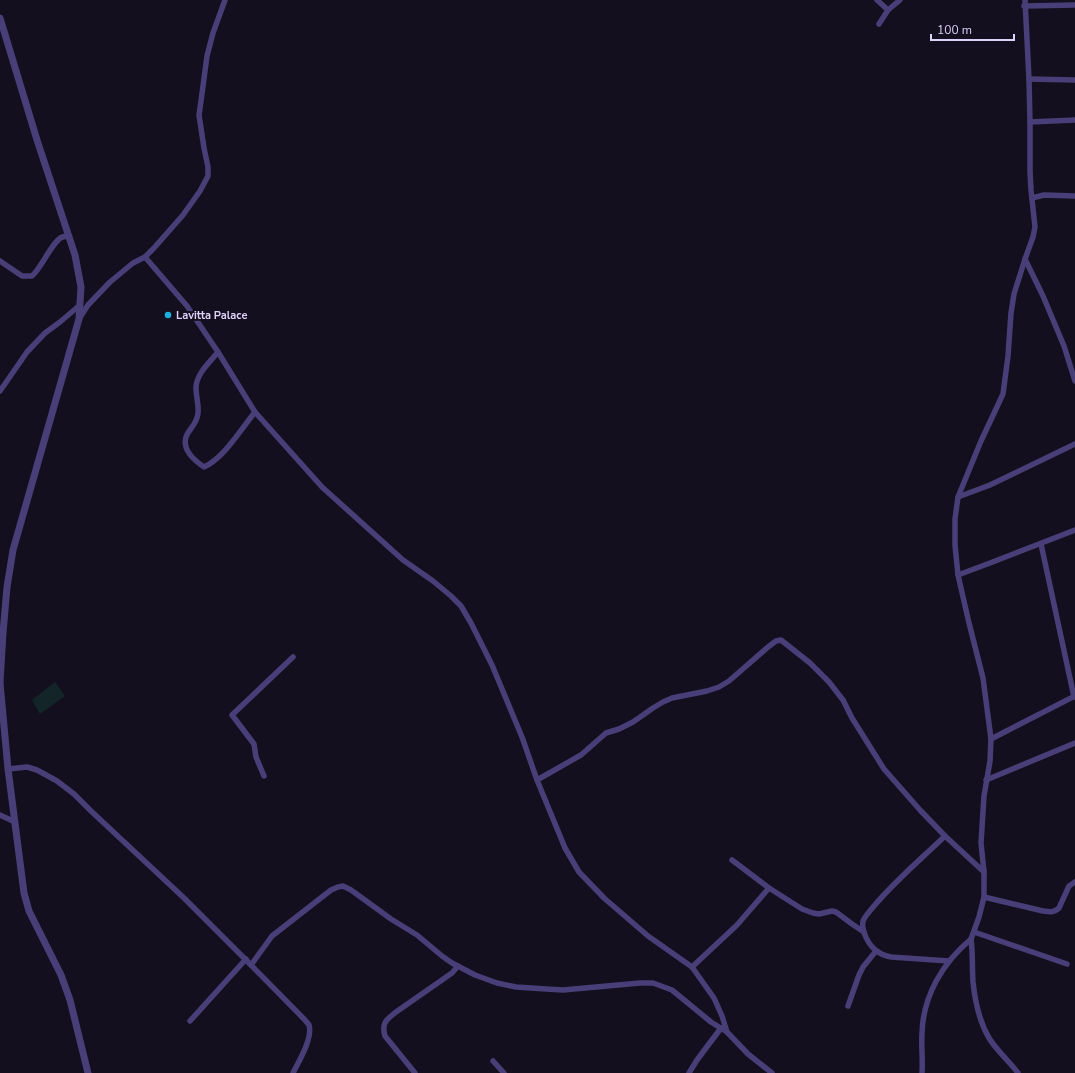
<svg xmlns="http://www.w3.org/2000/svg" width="1075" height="1073" font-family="'Nunito Sans',sans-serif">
<rect width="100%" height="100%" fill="#140f1e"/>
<!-- green -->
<polygon fill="#132528" points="55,682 65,696 40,714 32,700"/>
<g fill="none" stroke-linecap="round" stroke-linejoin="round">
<!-- minor -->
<g stroke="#493f78" stroke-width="5.5">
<polyline points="877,0 888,10"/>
<polyline points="1024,6 1075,5"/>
<polyline points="879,24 888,10 900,0"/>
<polyline points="1029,79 1075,80"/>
<polyline points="1030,122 1075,120"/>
<polyline points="1032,198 1044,195 1075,196"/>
<polyline points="145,257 187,306 218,352 255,412 322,487 403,560 433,581 451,596 461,606 471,623 492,665 522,737 537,780 565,848 579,872 604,898 648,936 692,967 714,998 722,1016 727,1032 748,1054 772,1073"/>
<polyline points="1025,259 1043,296 1064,346 1075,381"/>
<path d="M0,261l22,15h10c10,-9 20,-34 30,-39 1,0 5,-1 6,-1"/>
<polyline points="79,319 88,305 110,282 133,263 145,257 154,248 183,215 200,191 208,176 208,167 204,148 199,115 201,101 207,56 213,33 225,0"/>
<path d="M218,352c-8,10 -22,22 -22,36 0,8 3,17 2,25 -1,12 -9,15 -12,24 -4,13 9,24 18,30 20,-9 37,-38 51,-55"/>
<polyline points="0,391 27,352 45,333 60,322 80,305"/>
<polyline points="958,497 990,485 1075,444"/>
<polyline points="1041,544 1074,697"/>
<polyline points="958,575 990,563 1075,530"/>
<polyline points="991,739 1075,696"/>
<polyline points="8,769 27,767 37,770 57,781 74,794 91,811 184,898 251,965"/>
<polyline points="264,776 256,757 254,744 232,715 293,657"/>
<polyline points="537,780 581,755 606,733 619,729 633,722 653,708 663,702 672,698 707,691 719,687 729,681 768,647 776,641 781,640 810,663 829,682 843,700 852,718 884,769 920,810 945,836 984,872"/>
<polyline points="986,780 1075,743"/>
<polyline points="0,815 15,822"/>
<path d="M945,836c-24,23 -50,45 -71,70 -4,5 -9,10 -11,15 -2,10 6,25 14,30 4,4 9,5 14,6l58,4"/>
<polyline points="732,860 769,888 802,909 813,913 819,914 832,911 836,912 852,924 864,932"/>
<polyline points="984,897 984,872 981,843 984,796 990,761 991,739 983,678 969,623 958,575 955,545 955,519 958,497 981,441 1003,394 1008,356 1011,313 1014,294 1025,259 1033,237 1035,227 1031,190 1030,171 1030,122 1029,79 1025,0"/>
<polyline points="974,932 1067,964"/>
<path d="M971,939l8,-22 5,-20 59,14c6,1 11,2 16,-3l10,-22 6,-4"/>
<polyline points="692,967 737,925 769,888"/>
<polyline points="848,1006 859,975 863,967 876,951"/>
<polyline points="190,1021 246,959"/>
<polyline points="493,1061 504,1073"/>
<path d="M293,1073c6,-12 20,-35 16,-48 -1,-2 -3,-3 -4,-5l-54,-55 21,-29 59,-46 7,-3 5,-1 8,4 40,29 26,16 25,21 10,7 23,12 22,8 19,4 30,2 17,1 77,-7h13l19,7 39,32 16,10"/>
<path d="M415,1073l-30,-37c-4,-13 2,-17 11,-24l56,-39 6,-7"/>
<polyline points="689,1073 697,1060 721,1028"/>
<path d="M922,1073c1,-14 -1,-27 0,-40 1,-37 21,-71 49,-94 2,15 1,29 2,43 2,19 6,39 16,56 8,13 20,23 29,35"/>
</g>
<!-- tertiary -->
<g stroke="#493f78" stroke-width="7">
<polyline points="0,18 37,140 75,255 81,287 79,319 13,550 7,587 3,633 0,682"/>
<polyline points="0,683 8,769 24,893 29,911 61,975 70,1000 88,1073"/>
</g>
</g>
<!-- markers -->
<circle fill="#1aafdd" stroke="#140f1e" stroke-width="1.5" cx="168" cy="315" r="4"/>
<g text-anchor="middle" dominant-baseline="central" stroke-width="4" stroke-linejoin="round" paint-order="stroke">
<!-- poi labels -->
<g font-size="11" font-weight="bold" fill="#dcd2fa" stroke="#140f1e" text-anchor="start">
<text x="176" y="315">Lavitta Palace</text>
</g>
</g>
<!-- scale -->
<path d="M931 34v6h83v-6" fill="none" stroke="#dcd2fa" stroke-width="2"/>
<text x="937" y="34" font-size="12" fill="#dcd2fa" stroke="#140f1e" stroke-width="3" paint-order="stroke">100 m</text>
</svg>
